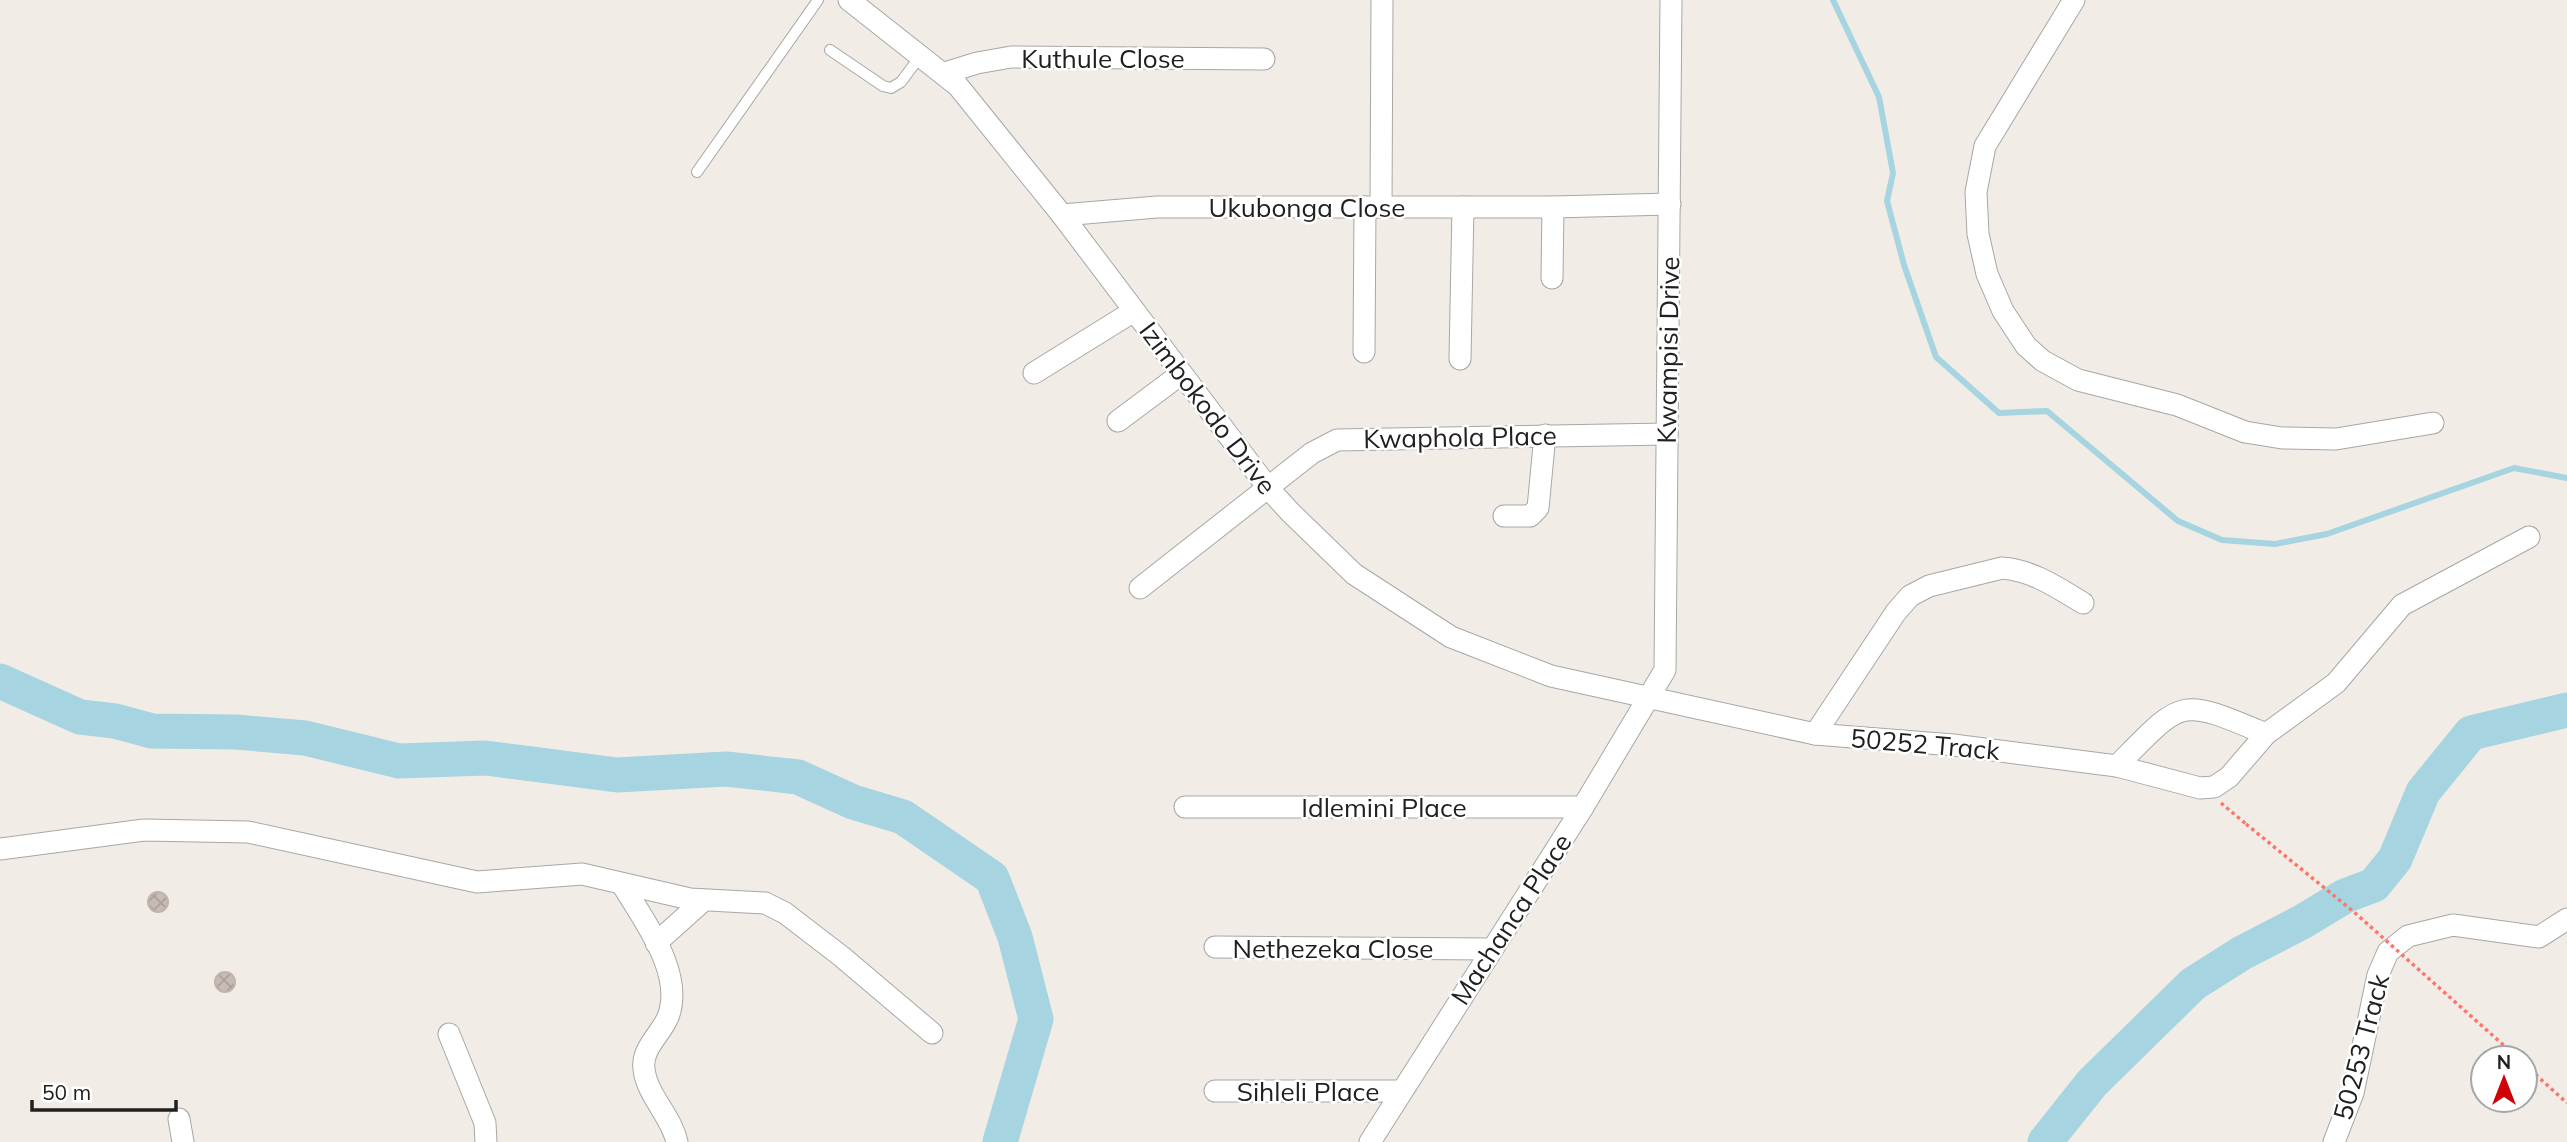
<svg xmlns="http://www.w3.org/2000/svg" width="2567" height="1142" font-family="Mulish,sans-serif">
<defs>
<pattern id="building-cross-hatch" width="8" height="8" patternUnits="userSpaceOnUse" patternTransform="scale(1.75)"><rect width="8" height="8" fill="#c6bcb5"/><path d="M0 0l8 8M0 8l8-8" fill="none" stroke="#aaa19b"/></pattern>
</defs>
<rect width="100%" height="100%" fill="#f1ede6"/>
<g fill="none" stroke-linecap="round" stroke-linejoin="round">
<!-- stream -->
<polyline stroke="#a6d4e0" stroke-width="6" points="1833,0 1879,97 1893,173 1887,201 1904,265 1936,357 1999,413 2047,411 2178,521 2222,540 2275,544 2327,534 2514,468 2567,478"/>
<!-- river -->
<g stroke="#a6d4e0" stroke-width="35">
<polyline points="0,681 80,717 115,721 152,731 236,732 305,738 399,761 485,758 617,775 726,769 798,777 853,802 903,817 992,878 1015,937 1036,1019 1000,1142"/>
<polyline points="2045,1142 2092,1083 2193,984 2242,953 2302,922 2345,896 2374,885 2395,859 2423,792 2471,733 2567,710"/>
</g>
</g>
<!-- building -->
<g fill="url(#building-cross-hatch)" stroke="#c3b3a8" stroke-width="2">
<circle cx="158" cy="902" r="10"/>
<circle cx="225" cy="982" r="10"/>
</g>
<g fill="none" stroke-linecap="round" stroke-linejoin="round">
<!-- service casing -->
<g stroke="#a7a7a7" stroke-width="12">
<g id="service">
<polyline points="830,50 883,86 891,88 901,82 921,55"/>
<polyline points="697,172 818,0"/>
</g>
</g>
<!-- minor casing -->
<g stroke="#a7a7a7" stroke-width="23">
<g id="minor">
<polyline points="849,0 958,86 1062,215 1269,489 1290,512 1354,574 1451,637 1551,676 1815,734 1953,745 2117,766 2200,788 2214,787 2229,777 2266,734 2336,683 2402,605 2529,537"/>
<polyline points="2074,0 1985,146 1976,192 1978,234 1987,274 2003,311 2026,346 2043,361 2078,380 2177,405 2245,432 2282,438 2336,439 2433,423"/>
<polyline points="945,73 977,63 1011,57 1264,59"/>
<polyline points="1381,207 1382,0"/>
<polyline points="1062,215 1157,207 1553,207 1670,204"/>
<polyline points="1552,278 1553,207"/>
<polyline points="1364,352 1365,207"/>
<polyline points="1460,359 1463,207"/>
<polyline points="1034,373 1134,311"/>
<polyline points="1118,421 1181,374"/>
<polyline points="1504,516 1530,516 1538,508 1545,435"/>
<polyline points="1140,588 1312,453 1337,440 1667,434"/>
<path d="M1815,734l81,-122 14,-16 19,-10 73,-18c30,2 56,20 81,35"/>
<path d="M2117,766c67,-68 61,-69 149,-32"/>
<polyline points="1185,807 1583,807"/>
<polyline points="0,849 144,830 248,832 477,882 582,874 690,899 765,903 785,913 841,956 932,1033"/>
<path d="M622,884c21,36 63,89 46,133 -7,17 -27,32 -24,52 3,27 27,46 33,73"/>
<polyline points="656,943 703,901"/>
<polyline points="1215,947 1492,949"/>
<polyline points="449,1034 485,1123 486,1142"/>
<polyline points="1215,1091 1402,1091"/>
<polyline points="179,1119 183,1142"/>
<polyline points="1370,1142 1583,807 1665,670 1671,0"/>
<polyline points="2334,1142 2353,1093 2378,975 2388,952 2408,936 2453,925 2539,937 2567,919"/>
</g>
</g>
<!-- path -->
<g stroke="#fe756a" stroke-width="3.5" stroke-dasharray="3.5 3.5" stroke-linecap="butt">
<polyline points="2221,803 2246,824"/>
<polyline points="2525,1065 2567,1103"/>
</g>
<!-- service -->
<use href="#service" stroke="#fff" stroke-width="10"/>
<!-- minor -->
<use href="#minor" stroke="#fff" stroke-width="21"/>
<!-- path-bridge -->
<polyline stroke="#fe756a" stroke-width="3.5" stroke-dasharray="3.5 3.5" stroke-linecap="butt" points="2246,824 2354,912 2518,1058"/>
</g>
<g text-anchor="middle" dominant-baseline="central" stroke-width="5" stroke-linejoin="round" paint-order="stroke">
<!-- street labels -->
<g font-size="26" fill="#202020" stroke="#fff">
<text x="1103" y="58">Kuthule Close</text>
<text x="1307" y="207">Ukubonga Close</text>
<text transform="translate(1668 350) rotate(-89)">Kwampisi Drive</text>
<text transform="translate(1208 408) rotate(53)">Izimbokodo Drive</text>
<text transform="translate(1460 437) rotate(-1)">Kwaphola Place</text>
<text transform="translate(1925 744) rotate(5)">50252 Track</text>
<text x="1384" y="807">Idlemini Place</text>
<text transform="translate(1511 919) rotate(-57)">Machanca Place</text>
<text x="1333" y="948">Nethezeka Close</text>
<text transform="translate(2361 1047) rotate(-75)">50253 Track</text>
<text x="1308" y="1091">Sihleli Place</text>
</g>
</g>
<!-- north arrow -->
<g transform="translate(2504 1079)"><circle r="33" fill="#ffffff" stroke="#a6a6a6" stroke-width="2"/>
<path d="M0-5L12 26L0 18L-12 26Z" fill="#d00007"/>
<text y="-10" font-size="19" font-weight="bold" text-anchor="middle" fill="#202020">N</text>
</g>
<!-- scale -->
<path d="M32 1100v10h144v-10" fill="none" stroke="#202020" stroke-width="3.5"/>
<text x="42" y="1100" font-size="21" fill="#202020" stroke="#ffffff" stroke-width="5" paint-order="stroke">50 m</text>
</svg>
